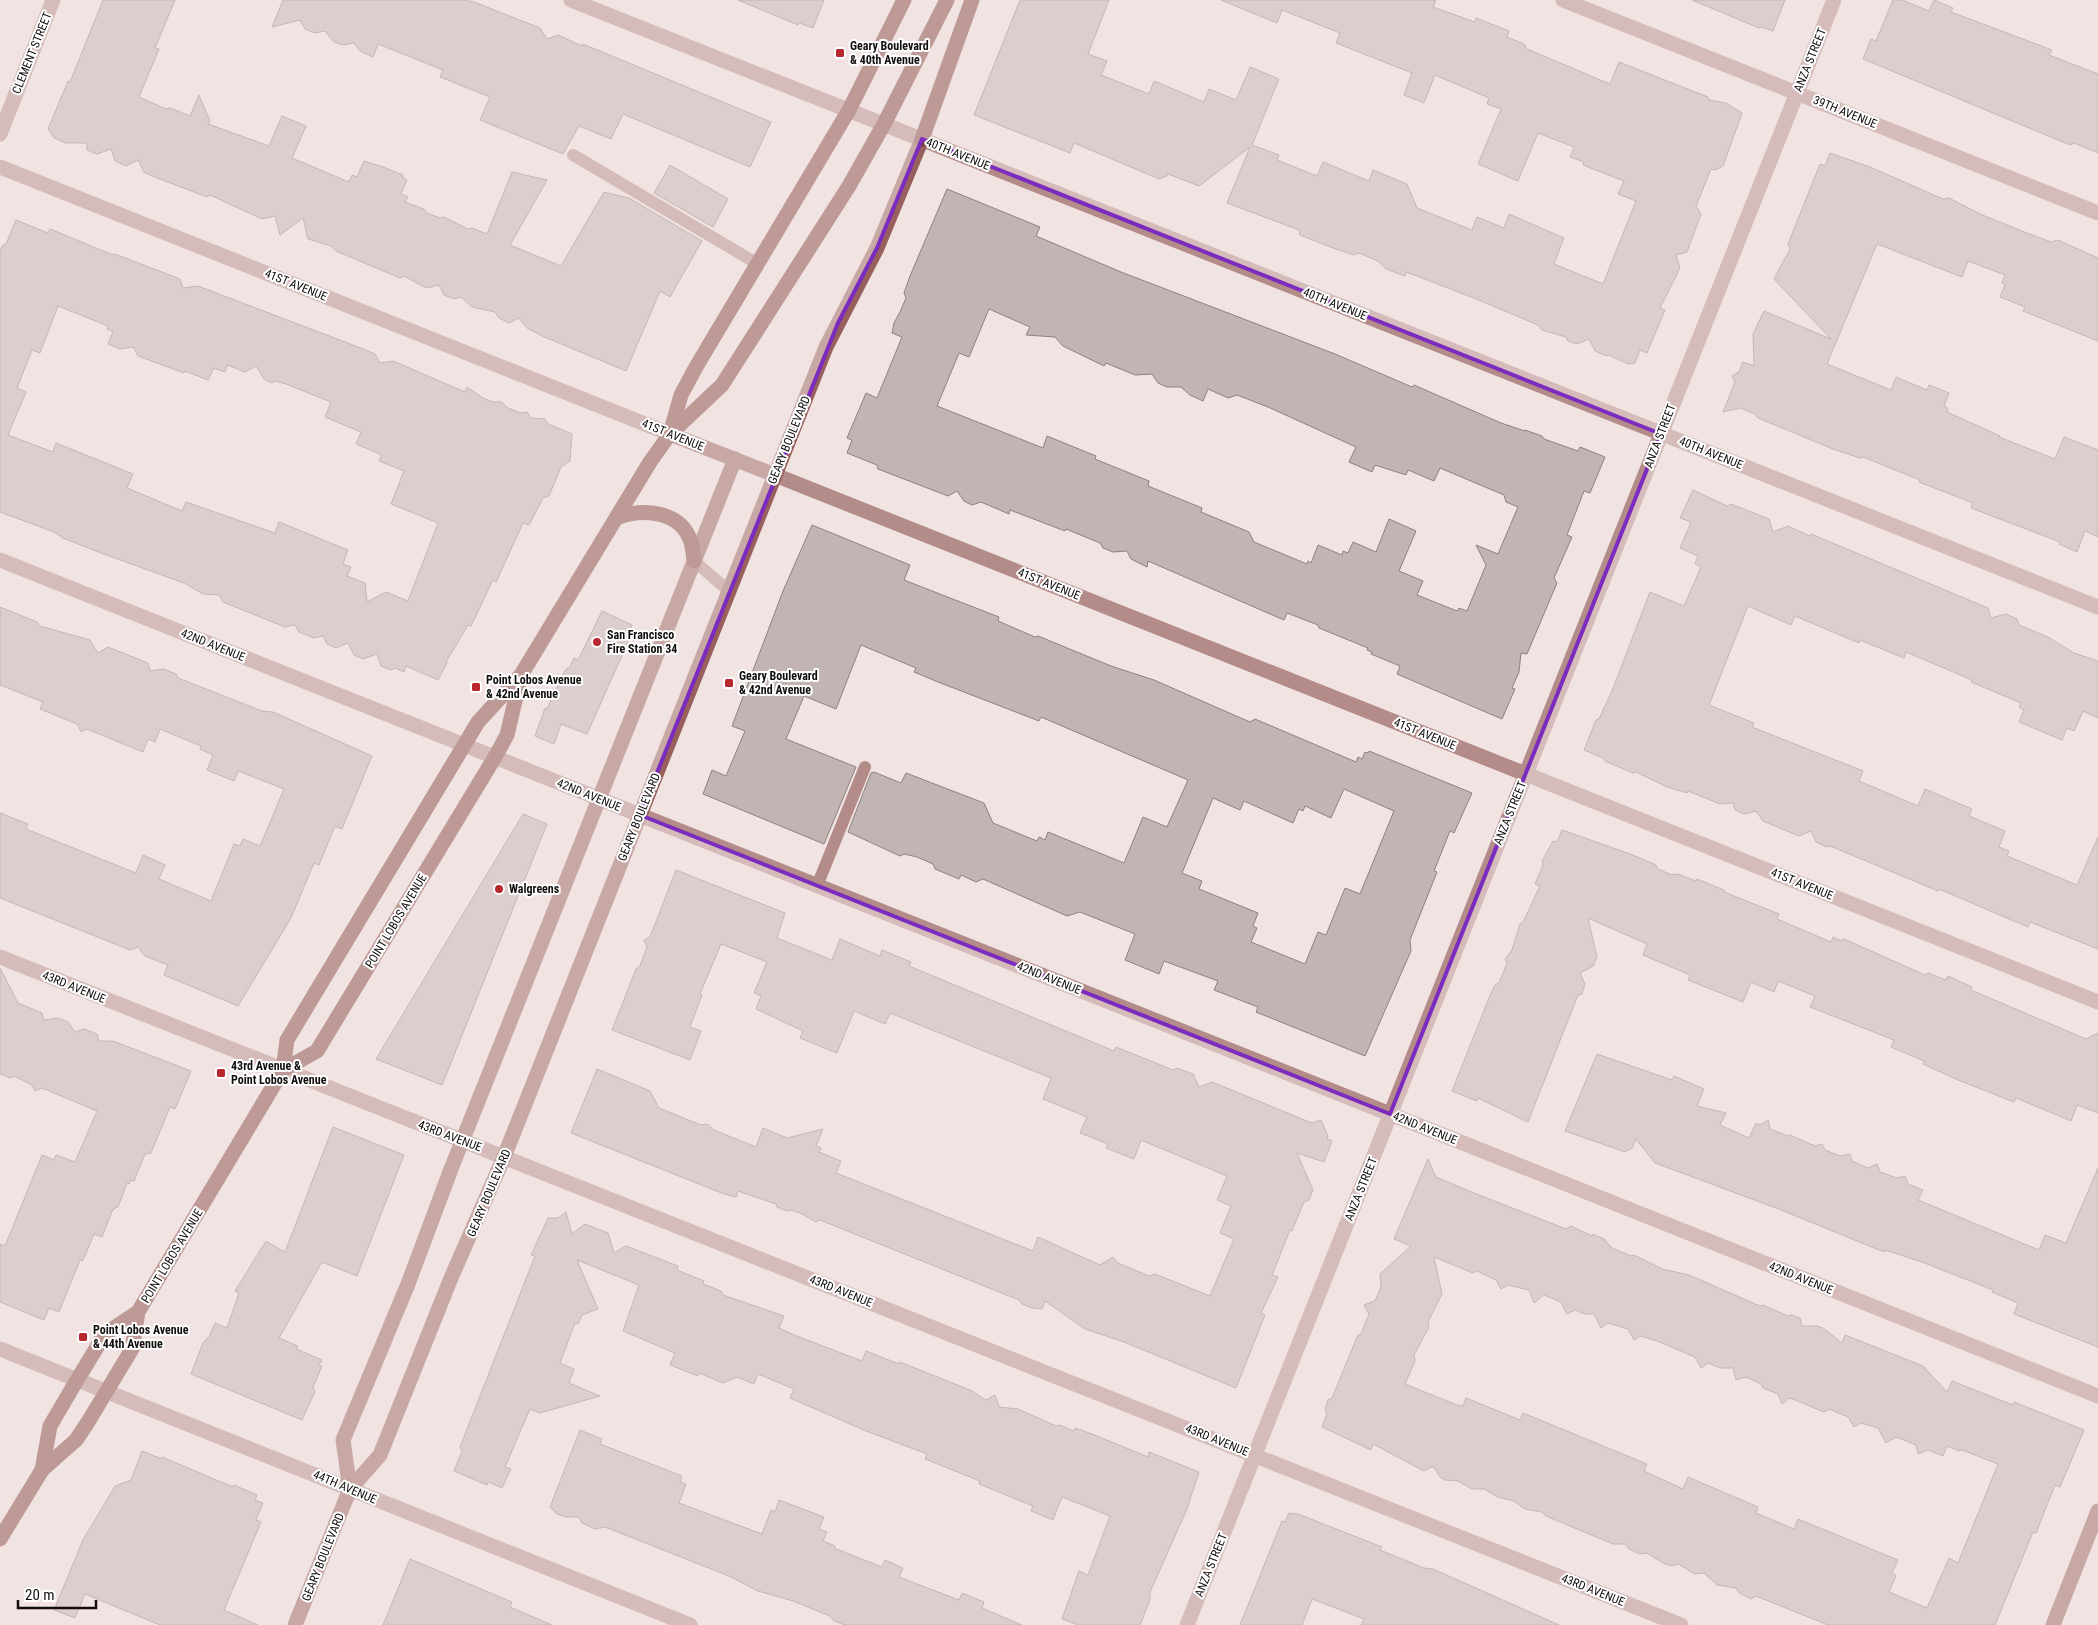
<svg xmlns="http://www.w3.org/2000/svg" width="2098" height="1625" font-family="'Roboto Condensed',sans-serif">
<rect width="100%" height="100%" fill="#f0e3e2"/>
<!-- building -->
<g fill="#c1b4b3" stroke="#8d8280" fill-rule="evenodd">
<polygon points="103,0 175,0 155,48 159,49 139,97 166,109 170,108 190,116 199,95 210,121 208,124 269,146 282,116 306,126 292,158 349,182 352,175 357,177 364,161 383,167 403,175 403,178 407,180 401,194 408,197 405,202 424,209 427,213 440,218 444,217 468,229 472,228 487,234 512,172 547,180 510,245 561,266 604,192 629,198 702,241 670,297 660,291 626,371 542,336 527,328 519,318 509,323 499,318 495,312 472,307 461,297 454,299 444,295 439,285 426,288 404,276 400,278 336,251 331,246 308,239 303,218 280,235 275,216 262,219 210,195 207,197 152,176 144,172 138,160 126,166 115,161 111,149 97,154 87,150 87,143 66,143 54,138 48,129 68,81 70,82"/>
<polygon points="283,0 465,0 474,2 540,28 547,39 558,35 582,46 583,44 771,122 750,167 623,114 611,139 579,126 563,154 480,120 490,97 440,77 443,70 378,44 373,57 360,51 354,43 342,45 333,41 325,31 315,33 305,29 300,20 272,27"/>
<polygon points="738,0 824,0 813,28 799,23 798,25"/>
<polygon points="1020,0 1109,0 1088,54 1107,61 1101,75 1149,94 1154,81 1204,102 1209,89 1236,100 1250,67 1279,79 1252,145 1279,155 1277,160 1317,176 1323,162 1369,181 1373,170 1407,184 1417,208 1472,230 1477,217 1504,228 1509,214 1564,238 1554,264 1603,284 1636,201 1618,194 1624,181 1583,165 1584,162 1570,157 1574,147 1538,133 1518,181 1478,164 1501,109 1487,104 1489,98 1435,75 1424,103 1404,95 1412,73 1336,43 1340,33 1282,10 1277,23 1221,0 1436,0 1433,7 1475,22 1476,18 1509,31 1507,37 1524,44 1527,49 1610,84 1619,62 1708,97 1709,100 1726,103 1742,113 1723,166 1715,170 1711,169 1696,206 1701,214 1687,252 1676,255 1680,268 1660,308 1665,310 1647,353 1640,350 1635,363 1628,364 1609,355 1607,356 1595,351 1589,339 1577,344 1568,341 1566,337 1542,330 1538,325 1476,299 1417,276 1406,272 1405,276 1386,269 1378,261 1359,253 1354,255 1333,248 1300,235 1299,230 1227,203 1250,147 1199,186 1168,174 1167,176 1159,179 1074,143 1070,153 974,115"/>
<polygon points="1692,0 1785,0 1773,31 1762,27 1759,28"/>
<polygon points="1893,0 1902,0 1929,11 1934,0 1953,8 1951,12 2052,50 2049,55 2098,74 2098,153 2074,143 2070,145 1863,59 1871,39 1876,41"/>
<polygon points="1830,153 1870,167 1943,199 1949,198 1980,214 2022,231 2051,242 2058,240 2098,258 2098,341 2023,311 2025,307 2000,297 2005,285 2002,283 2005,275 1968,261 1962,277 1877,244 1827,364 1891,390 1896,377 1927,390 1929,385 1949,393 1944,406 1948,408 1947,412 2000,436 1999,437 2055,459 2064,437 2098,450 2098,537 2085,531 2077,552 2059,544 2060,542 1971,508 1973,503 1919,482 1920,480 1863,457 1860,458 1833,449 1758,418 1755,414 1740,408 1723,412 1735,382 1732,376 1739,372 1743,362 1754,366 1753,334 1764,311 1831,339 1774,279 1790,249 1788,244 1820,164 1825,166"/>
<polygon points="670,165 728,199 713,227 654,193"/>
<path d="M947,189l93,38 -4,9 85,36 214,82 77,33 2,-2 87,38 24,8v-1l17,6 2,3 34,12 2,-4 25,10 -15,36 -6,-2 -17,44 5,2 -18,41 3,5 -30,71 -6,-1 -2,19 -7,16 3,1 -13,30 -105,-45 3,-8 -29,-12 1,-2 -5,-2 1,-2 -49,-20 -1,-3 -31,-12 -3,7 -136,-59 -1,6 -16,-8 -4,-8 -14,1 -10,-4 -3,-5 -34,-14 -1,2 -55,-21 -1,4 -28,-12 -9,3 -8,-4 -7,-10 -9,5 -70,-27 -1,-4 -30,-12 5,-13 -5,-2 19,-45 11,5 25,-61 -10,-4 2,-10 6,-11 6,-14 -2,-5 6,-17zM989,309l41,18 -4,8 29,2 8,9 41,20 2,-3 29,12 17,-1 6,9 9,4h14l9,8 13,6 5,-12 20,9 9,-3 31,12 88,40 -7,15 23,10 3,-7 31,10 2,-5 26,11 6,-13 64,27 2,7 12,5 -20,47 -22,-9 10,20 -19,46 -8,-3 -2,3 -40,-16 6,-14 -24,-10 17,-40 -27,-12 -13,33 -23,-10 -5,11 -5,-2 -1,4 -24,-10 -7,18 -3,-2 -1,3 -53,-22 -5,-10 -48,-20 1,-4 -54,-22 1,-5 -54,-22 1,-3 -49,-20 -4,12 -106,-42 22,-53 10,4z"/>
<path d="M16,220l32,13 2,-4 63,26 2,-1 65,25 3,9 15,-2 168,64 9,4 5,9 13,-2 72,31 2,-5 16,11 10,4h9l4,5 14,6 7,-1 4,6 14,1 3,5 24,10 -2,27 -9,6 -12,29 -6,2 -14,27 -6,-2 -27,59 -3,-2 -22,46 -3,-1 -22,37 1,1 -9,17 -32,-14 -2,6 -9,-4 -4,2 -10,-4 -4,-12 -14,5 -9,-4 -6,-12 -12,5 -9,-4 -4,-8 -9,2 -15,-6 -4,-7 -10,2 -62,-25 -4,-7 -16,-1 -19,-11 -83,-30 -38,-15 -9,-6 -54,-20v-260l2,-6 4,-2zM58,306l50,20 -1,3 6,3 -5,12 12,5 13,-2 5,9 46,17 1,-2 23,9 6,-12 11,4 2,-7 18,7 11,-6 8,13 8,4 3,-2 11,3 45,18 -6,15 36,15 -5,12 26,11 -3,6 25,10 -13,33 47,19 -30,78 -22,-9 -19,10 -2,-19 -18,-7 4,-9 -8,-3 5,-14 -69,-28 -4,11 -89,-31 -4,9 -55,-23 6,-14 -77,-31 -3,9 -45,-17 18,-43 -9,-4 15,-38 8,3z"/>
<polygon points="1693,490 1727,506 1731,504 1769,519 1773,532 1788,526 1810,536 1811,534 1988,608 1991,618 2006,614 2017,619 2019,625 2048,637 2074,653 2098,661 2098,718 2083,711 2074,731 2067,728 2062,740 2019,722 2024,710 2019,707 2021,703 1971,682 1972,680 1906,652 1904,658 1860,640 1859,643 1795,616 1791,625 1748,606 1709,705 1754,723 1752,727 1863,771 1859,781 1918,806 1925,789 1972,809 1969,816 2005,831 1999,847 2009,851 2007,856 2077,885 2098,837 2098,949 2030,922 2028,927 1939,889 1938,891 1830,846 1827,847 1816,842 1811,831 1799,836 1763,821 1756,811 1744,814 1735,810 1733,803 1720,804 1688,791 1687,793 1667,787 1636,772 1633,773 1605,761 1603,758 1584,750 1596,720 1599,719 1612,691 1650,592 1684,606 1701,567 1695,564 1698,556 1680,548 1691,522 1680,518"/>
<path d="M812,525l98,40 -6,15 95,37 -1,4 37,16 3,-1 73,30 43,14 96,42 5,-3 101,43 2,-5 4,2 3,-7 3,1 1,-2 103,42 -18,40 -4,-2 -16,40 3,1 -27,68 1,11 -46,105 -109,-44 2,-5 -44,-17 4,-9 -54,-20 -5,13 -34,-14 10,-26 -55,-22 -13,4 -84,-37 -7,3 -15,-7 -2,4 -24,-10 -2,-5 -16,-7 -13,-3 -4,2 -52,-24 23,-59 3,-1 27,11 5,-10 78,30 9,20 44,18 2,-4 6,3 3,-8 76,31 19,-46 24,10 21,-47 -147,-63 -2,4 -101,-39 -24,-10 2,-4 -55,-23 -25,64 -32,-13 -18,43 70,28 -32,77 -121,-50 9,-24 14,6 19,-45 -13,-5 51,-135zM1344,789l50,22 -34,83 -15,-6 -19,47 -8,-3 -13,32 -54,-22 6,-14 -4,-2 5,-13 -59,-24 3,-8 -20,-8 31,-75 27,12 4,-9 49,22 6,-14 4,2 2,-5 26,12z"/>
<polygon points="0,607 37,622 40,626 90,640 98,653 108,647 148,663 150,671 164,669 176,674 178,678 262,711 273,712 372,756 342,829 335,826 319,865 314,863 291,918 238,1006 164,975 168,965 145,956 138,947 130,950 0,898 0,813 28,824 26,829 136,873 143,855 165,865 159,879 211,901 234,844 240,846 243,839 260,846 284,789 238,771 234,781 207,770 213,755 200,749 201,746 160,729 155,742 148,739 143,752 87,729 81,732 77,724 40,709 43,702 0,685"/>
<polygon points="602,611 632,625 629,632 632,633 587,734 561,724 554,744 535,736 545,708 547,709 561,678 567,668 569,669 574,658 578,660"/>
<polygon points="523,814 547,824 442,1085 376,1059"/>
<polygon points="1562,830 1633,855 1656,865 1658,869 1672,875 1678,874 1696,881 1697,879 1724,890 1724,892 1779,914 1777,919 1831,942 1833,937 1841,941 1844,939 1925,975 1928,973 1946,980 1948,976 1972,987 1971,990 2086,1039 2098,1033 2098,1113 2077,1105 2071,1121 2016,1098 2014,1102 1958,1080 1923,1064 1924,1061 1891,1047 1894,1040 1810,1007 1815,996 1778,981 1774,992 1751,982 1743,1002 1688,980 1690,975 1643,955 1647,944 1588,918 1597,957 1593,966 1580,973 1585,984 1582,994 1578,995 1528,1122 1478,1098 1477,1101 1452,1091 1491,993 1495,985 1499,983 1507,963 1505,959 1512,950 1520,924 1523,922 1540,886 1535,884 1543,865 1542,861 1553,841 1557,842"/>
<polygon points="676,870 785,913 777,938 832,960 840,939 880,956 882,950 911,962 909,966 1114,1051 1116,1047 1173,1070 1177,1068 1193,1074 1199,1087 1212,1082 1312,1123 1321,1120 1328,1136 1327,1139 1332,1141 1324,1162 1297,1153 1313,1190 1309,1200 1304,1202 1292,1231 1290,1230 1272,1275 1278,1277 1261,1313 1265,1315 1236,1388 1124,1342 1085,1329 1045,1301 1042,1309 1032,1308 1022,1304 1019,1300 820,1220 816,1222 802,1214 791,1210 787,1211 777,1207 776,1204 738,1191 736,1197 724,1194 571,1133 597,1069 650,1091 659,1108 701,1125 707,1124 714,1130 756,1147 763,1128 787,1138 823,1129 816,1146 821,1148 819,1152 841,1161 836,1173 1033,1251 1038,1237 1100,1265 1113,1257 1118,1263 1149,1276 1155,1274 1210,1296 1234,1239 1220,1233 1231,1206 1217,1200 1227,1176 1141,1140 1134,1159 1106,1148 1108,1144 1080,1133 1087,1117 1043,1099 1051,1078 890,1013 885,1024 854,1011 837,1053 800,1038 803,1031 756,1009 761,996 754,993 767,962 721,944 700,994 702,995 690,1027 701,1031 690,1060 612,1030 636,969 640,966 647,947 644,940 650,937"/>
<polygon points="0,968 18,1003 42,1013 44,1020 58,1018 68,1022 75,1032 84,1029 97,1034 99,1041 113,1041 191,1071 175,1109 170,1107 151,1153 145,1154 134,1181 131,1180 129,1184 127,1183 118,1207 113,1209 102,1237 94,1234 85,1256 82,1261 80,1260 59,1312 49,1308 44,1320 0,1302 0,1244 5,1246 42,1155 54,1160 56,1155 75,1162 97,1111 42,1088 35,1091 32,1085 14,1076 11,1078 0,1074"/>
<polygon points="1597,1054 1672,1080 1674,1076 1704,1089 1697,1106 1726,1113 1720,1125 1749,1138 1756,1123 1760,1125 1768,1120 1770,1129 1788,1136 1790,1135 1815,1146 1822,1144 1825,1150 1840,1156 1850,1154 1852,1161 1868,1168 1877,1164 1880,1172 1897,1178 1905,1176 1908,1184 1923,1190 1918,1200 2039,1250 2045,1235 2066,1243 2098,1168 2098,1347 2014,1314 2018,1303 1992,1292 1993,1290 1922,1262 1885,1250 1884,1252 1776,1208 1655,1163 1636,1139 1632,1148 1625,1152 1565,1131"/>
<polygon points="333,1127 404,1155 357,1276 322,1262 279,1338 298,1346 296,1349 322,1360 319,1365 322,1366 313,1387 315,1392 302,1420 191,1374 203,1343 210,1335 215,1323 227,1328 239,1293 235,1291 266,1241 285,1252"/>
<path d="M1428,1159l8,18 33,14 97,38 5,-3 21,10 1,-2 11,5 8,9 19,8 3,-1 28,14 27,6 71,31 3,-1 25,11 4,-1 8,3 2,8h14l7,2 19,15 3,-8 78,31 24,26 5,-11 61,24 1,-3 70,28 -24,57 -5,-2 -19,48 -3,-1 -38,93h-167l-72,-29 -5,3 -12,-6 -3,-5 -19,-3 -13,-12 -9,1 -17,-10 -6,2 -9,-3 -16,-10 -7,1 -11,-5 -4,-5h-12l-67,-28 -4,-4 -17,-3 -11,-8 -16,-4 -14,-8h-12l-14,-8 -13,-1 -5,-3 -7,-11 -9,5 -51,-27 -2,6 -49,-23 5,-13 -2,-5 3,-9 4,-2 26,-63 3,-1 8,-20 -5,-9 11,-4 6,-14 -1,-13 31,-28 -17,-7zM1434,1257l39,16 4,-2 19,9 5,9 7,-4 21,5 5,13 10,-8 17,7 6,12 8,-4 10,4h9l7,14 7,-5 20,6 6,11 6,-4 17,5 38,16 6,11 7,-5 12,5h13l3,12 10,-3 15,7 2,4 15,6 4,10 8,-6 34,14 5,-3 19,8 6,10 7,-4 17,5 8,15 10,-6 20,8 2,9 10,-4 15,6 4,-10 12,5 3,-1 36,14 -40,99 -9,-5 -22,50 -38,-16 7,-16 -4,-3 6,-13 -100,-41 -4,10 -38,-16 2,-6 -70,-30 -5,12 -39,-18 3,-7 -124,-51 -3,7 -54,-22 -3,8 -6,-1 -52,-21 10,-23 -1,-6 15,-28 -1,-5 14,-28z"/>
<polygon points="566,1212 572,1234 585,1224 608,1233 614,1253 626,1246 678,1266 677,1270 704,1281 703,1284 721,1291 723,1295 784,1316 779,1328 794,1335 862,1361 866,1351 899,1364 900,1362 970,1390 986,1400 995,1395 999,1407 1018,1409 1056,1426 1060,1425 1074,1431 1075,1428 1092,1434 1148,1457 1149,1452 1199,1472 1187,1509 1150,1592 1150,1600 1140,1625 1078,1625 1062,1619 1079,1571 1088,1575 1110,1516 1062,1497 1053,1520 1031,1511 1033,1506 979,1484 980,1481 925,1459 927,1454 866,1431 790,1398 794,1389 758,1374 754,1384 737,1377 723,1383 699,1373 698,1376 670,1365 675,1353 623,1331 639,1285 577,1260 598,1309 582,1315 578,1324 575,1323 560,1363 574,1369 569,1383 600,1396 540,1413 530,1409 505,1467 511,1469 502,1488 488,1482 487,1485 454,1471 462,1451 460,1447 535,1256 531,1255 548,1218 558,1218"/>
<polygon points="580,1430 602,1439 600,1444 682,1476 680,1482 686,1484 679,1503 762,1534 771,1510 775,1512 779,1500 824,1517 819,1529 827,1532 823,1541 835,1546 834,1548 882,1567 885,1560 903,1568 899,1577 959,1600 962,1593 984,1602 982,1608 1022,1625 845,1625 834,1621 830,1616 793,1601 758,1591 729,1576 605,1527 595,1529 582,1523 579,1517 566,1517 557,1514 550,1507"/>
<polygon points="142,1451 162,1459 162,1457 233,1487 234,1485 257,1495 255,1500 263,1503 256,1520 261,1522 224,1610 258,1625 160,1625 85,1594 75,1618 54,1610 83,1540 115,1486 131,1480"/>
<polygon points="1289,1513 1298,1514 1382,1547 1380,1550 1424,1568 1433,1569 1559,1625 1361,1625 1364,1619 1312,1599 1302,1625 1240,1625 1282,1521 1285,1522"/>
<polygon points="410,1559 512,1602 510,1607 552,1625 383,1625"/>
</g>
<g fill="none" stroke-linecap="round" stroke-linejoin="round">
<!-- lane -->
<g stroke="#b38c89" stroke-width="12">
<polyline points="573,155 758,264"/>
<polyline points="694,561 729,591"/>
<polyline points="817,886 865,767"/>
</g>
<!-- street -->
<g stroke="#b38c89" stroke-width="15">
<polyline points="571,0 2098,607"/>
<polyline points="1563,0 2098,213"/>
<polyline points="0,134 53,0"/>
<polyline points="0,167 670,434"/>
<polyline points="775,475 2098,1002"/>
<polyline points="0,560 2098,1396"/>
<polyline points="0,957 1681,1625"/>
<polyline points="0,1349 690,1625"/>
<polyline points="1187,1625 1834,0"/>
</g>
<!-- secondary -->
<g stroke="#97605c" stroke-width="15">
<polyline points="670,434 775,475"/>
<polyline points="350,1489 343,1440 408,1284 451,1169 735,459"/>
<polyline points="295,1625 350,1489 380,1455 451,1278 504,1157 826,347 877,248 922,139"/>
<polyline points="2053,1625 2098,1511"/>
</g>
<!-- primary -->
<g stroke="#81403d" stroke-width="15">
<polyline points="922,139 972,0"/>
<polyline points="670,434 681,395 696,367 849,110 904,0"/>
<path d="M619,517c25,-9 62,-6 72,25 2,6 2,13 3,19"/>
<polyline points="283,1070 317,1051 495,757 507,735 521,676"/>
<polyline points="42,1470 50,1426 77,1380 105,1334 138,1312"/>
<polyline points="0,1539 42,1470 76,1440 88,1422 132,1349 138,1312 283,1070 287,1040 478,722 521,675 650,462 670,434 722,385 849,186 884,124 947,0"/>
</g>
</g>
<!-- marked area -->
<path d="M0 0H2098V1625H0ZM922,139l739,295 -271,680 -750,-299 198,-492 39,-75z" fill="#f0e3e2" fill-opacity=".55" fill-rule="evenodd"/>
<path fill="none" stroke="#7b2cbf" stroke-width="4" stroke-linejoin="round" d="M922,139l739,295 -271,680 -750,-299 198,-492 39,-75z"/>
<!-- markers -->
<g fill="#b8272d" stroke="#fff" stroke-width="2">
<rect x="835" y="48" width="10" height="10" rx="2.5"/>
<circle cx="597" cy="642" r="5"/>
<rect x="724" y="678" width="10" height="10" rx="2.5"/>
<rect x="471" y="682" width="10" height="10" rx="2.5"/>
<circle cx="499" cy="889" r="5"/>
<rect x="216" y="1068" width="10" height="10" rx="2.5"/>
<rect x="78" y="1332" width="10" height="10" rx="2.5"/>
</g>
<g text-anchor="middle" dominant-baseline="central" stroke-width="4" stroke-linejoin="round" paint-order="stroke">
<!-- poi labels -->
<g font-size="12" font-weight="bold" fill="#110d0d" stroke="#fff" text-anchor="start">
<text x="850" y="46">Geary Boulevard<tspan x="850" dy="14">&amp; 40th Avenue</tspan></text>
<text x="607" y="635">San Francisco<tspan x="607" dy="14">Fire Station 34</tspan></text>
<text x="739" y="676">Geary Boulevard<tspan x="739" dy="14">&amp; 42nd Avenue</tspan></text>
<text x="486" y="680">Point Lobos Avenue<tspan x="486" dy="14">&amp; 42nd Avenue</tspan></text>
<text x="509" y="889">Walgreens</text>
<text x="231" y="1066">43rd Avenue &amp;<tspan x="231" dy="14">Point Lobos Avenue</tspan></text>
<text x="93" y="1330">Point Lobos Avenue<tspan x="93" dy="14">&amp; 44th Avenue</tspan></text>
</g>
<!-- street labels -->
<g font-size="12" fill="#110d0d" stroke="#fff">
<text transform="translate(32 53) rotate(-68)">CLEMENT STREET</text>
<text transform="translate(1810 60) rotate(-68)">ANZA STREET</text>
<text transform="translate(1845 112) rotate(22)">39TH AVENUE</text>
<text transform="translate(958 154) rotate(22)">40TH AVENUE</text>
<text transform="translate(296 285) rotate(22)">41ST AVENUE</text>
<text transform="translate(1335 304) rotate(22)">40TH AVENUE</text>
<text transform="translate(673 435) rotate(22)">41ST AVENUE</text>
<text transform="translate(1660 436) rotate(-69)">ANZA STREET</text>
<text transform="translate(789 440) rotate(-68)">GEARY BOULEVARD</text>
<text transform="translate(1711 453) rotate(22)">40TH AVENUE</text>
<text transform="translate(1049 584) rotate(22)">41ST AVENUE</text>
<text transform="translate(213 645) rotate(22)">42ND AVENUE</text>
<text transform="translate(1425 734) rotate(22)">41ST AVENUE</text>
<text transform="translate(589 795) rotate(22)">42ND AVENUE</text>
<text transform="translate(1510 813) rotate(-68)">ANZA STREET</text>
<text transform="translate(639 817) rotate(-68)">GEARY BOULEVARD</text>
<text transform="translate(1802 884) rotate(22)">41ST AVENUE</text>
<text transform="translate(396 921) rotate(-59)">POINT LOBOS AVENUE</text>
<text transform="translate(1049 978) rotate(22)">42ND AVENUE</text>
<text transform="translate(74 987) rotate(22)">43RD AVENUE</text>
<text transform="translate(1425 1128) rotate(22)">42ND AVENUE</text>
<text transform="translate(450 1136) rotate(21)">43RD AVENUE</text>
<text transform="translate(1361 1189) rotate(-68)">ANZA STREET</text>
<text transform="translate(489 1193) rotate(-67)">GEARY BOULEVARD</text>
<text transform="translate(172 1256) rotate(-59)">POINT LOBOS AVENUE</text>
<text transform="translate(1801 1278) rotate(22)">42ND AVENUE</text>
<text transform="translate(841 1291) rotate(22)">43RD AVENUE</text>
<text transform="translate(1217 1440) rotate(22)">43RD AVENUE</text>
<text transform="translate(345 1487) rotate(23)">44TH AVENUE</text>
<text transform="translate(323 1557) rotate(-68)">GEARY BOULEVARD</text>
<text transform="translate(1211 1565) rotate(-68)">ANZA STREET</text>
<text transform="translate(1593 1590) rotate(22)">43RD AVENUE</text>
</g>
</g>
<!-- scale -->
<path d="M18 1600v8h78v-8" fill="none" stroke="#110d0d" stroke-width="2.5"/>
<text x="25" y="1600" font-size="15" fill="#110d0d" stroke="#ffffff" stroke-width="4" paint-order="stroke">20 m</text>
</svg>
